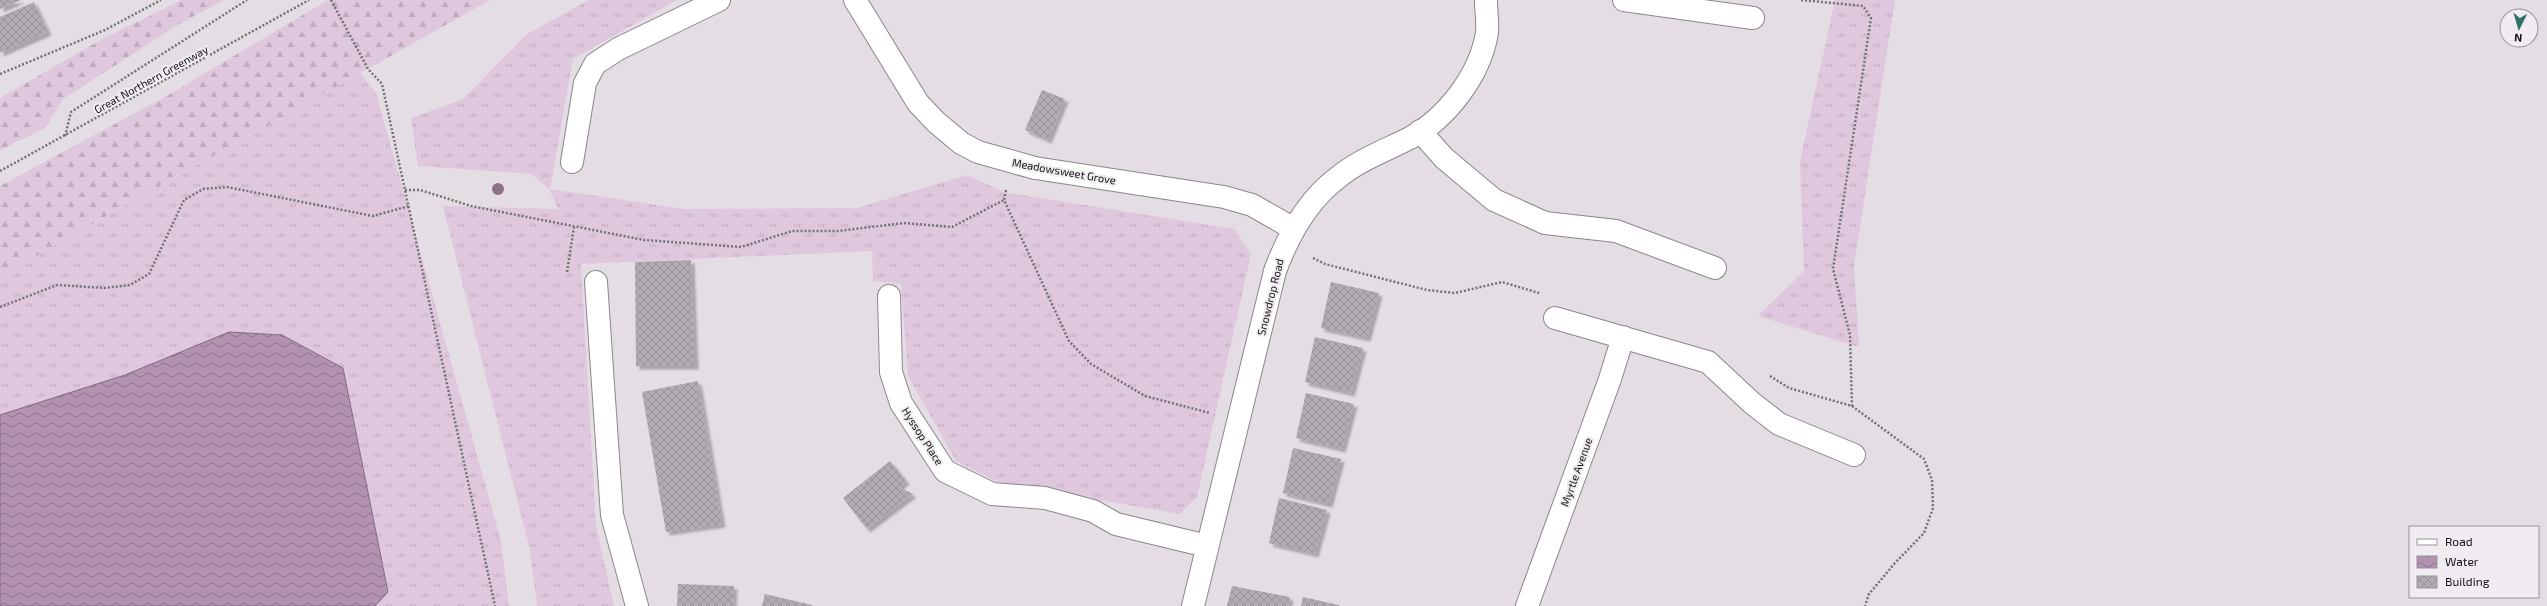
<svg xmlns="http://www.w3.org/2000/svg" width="2547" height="606" font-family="'Exo 2',sans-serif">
<defs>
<pattern id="grass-tufts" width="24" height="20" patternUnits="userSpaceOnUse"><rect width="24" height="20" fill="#dfc8dd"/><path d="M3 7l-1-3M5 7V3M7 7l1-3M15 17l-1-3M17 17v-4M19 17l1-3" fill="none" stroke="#beabbd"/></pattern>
<pattern id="forest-firs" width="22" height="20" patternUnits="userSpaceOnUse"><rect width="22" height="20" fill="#dfc8dd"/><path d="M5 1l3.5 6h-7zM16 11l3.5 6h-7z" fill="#beabbd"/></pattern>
<pattern id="water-waves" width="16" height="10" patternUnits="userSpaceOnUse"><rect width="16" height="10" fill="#b292b0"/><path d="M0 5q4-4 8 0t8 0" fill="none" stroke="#8f768e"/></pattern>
<pattern id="building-cross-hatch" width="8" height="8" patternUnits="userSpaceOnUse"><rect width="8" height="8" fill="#b1acb1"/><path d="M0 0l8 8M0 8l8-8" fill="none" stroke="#979397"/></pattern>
<filter id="shadow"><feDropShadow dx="3.5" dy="3.5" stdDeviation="1" flood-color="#0004"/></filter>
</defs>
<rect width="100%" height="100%" fill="#e4dee4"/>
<!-- grass -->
<g fill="url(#grass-tufts)">
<polygon points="589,0 677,0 573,59 550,189 684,209 857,208 967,175 1004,192 1234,229 1251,254 1197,497 1180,514 1000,483 956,461 908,376 901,284 873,281 872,251 581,264 596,526 614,606 537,606 530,551 443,206 558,209 549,189 532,174 418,166 411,118 463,99 527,34"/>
<polygon points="1835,0 1895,0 1854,266 1859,347 1758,316 1804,271 1800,161"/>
<polygon points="360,73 376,93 501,541 509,606 0,606 0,276"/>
</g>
<!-- forest -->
<g fill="url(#forest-firs)">
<polygon points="182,0 224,0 181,23 63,99 45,128 0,150 0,98 104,38"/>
<polygon points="328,0 490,0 0,276 0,186 170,94"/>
</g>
<!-- water -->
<polygon fill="url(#water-waves)" stroke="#826b81" points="229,332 282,335 343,368 388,592 375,606 0,606 0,415 125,375"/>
<!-- building -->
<g fill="url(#building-cross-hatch)" filter="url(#shadow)">
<polygon points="0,0 21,0 0,9"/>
<polygon points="34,2 48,32 0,53 0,17"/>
<polygon points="1042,90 1065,99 1048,140 1025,130"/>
<polygon points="691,260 695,366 636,366 635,262"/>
<polygon points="1331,282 1379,293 1367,338 1321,328"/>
<polygon points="1315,337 1363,348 1351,393 1305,382"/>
<polygon points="698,381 722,524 666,532 642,392"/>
<polygon points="1306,393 1354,404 1342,449 1296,438"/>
<polygon points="1293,448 1341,459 1329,504 1283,493"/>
<polygon points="890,461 906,481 899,487 913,494 867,529 843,498"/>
<polygon points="1279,498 1327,510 1315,554 1269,543"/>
<polygon points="678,584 734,586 733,606 677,606"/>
<polygon points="1232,586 1290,597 1288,606 1227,606"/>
<polygon points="765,594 812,605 812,606 762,606"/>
<polygon points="1303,597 1339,605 1339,606 1301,606"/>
</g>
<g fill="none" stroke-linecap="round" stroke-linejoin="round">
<!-- minor casing -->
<g stroke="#8c868b" stroke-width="24">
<g id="minor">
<polyline points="855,0 918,103 936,122 961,143 978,152 1035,168 1224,197 1252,205 1294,229"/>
<polyline points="1624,0 1753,18"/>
<polyline points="1420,131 1444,158 1494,200 1545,223 1616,231 1715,268"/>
<polyline points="572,162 585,83 595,64 618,49 719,0"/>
<polyline points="596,282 612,515 637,606"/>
<polyline points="889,296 891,372 901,403 945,471 992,494 1045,498 1093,511 1116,524 1207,546"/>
<polyline points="1555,318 1708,362 1752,403 1779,424 1854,455"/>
<path d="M1193,606l82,-335c13,-35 31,-69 61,-92 23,-19 48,-28 74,-41 37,-20 70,-63 77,-105 1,-10 -1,-22 -1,-33"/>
<polyline points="1527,606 1610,379 1623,337"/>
</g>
</g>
<!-- path -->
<g stroke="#747174" stroke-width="2.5" stroke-dasharray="2 2" stroke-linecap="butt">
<polyline points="331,0 368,69 382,84 495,606"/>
<polyline points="1801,0 1863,6 1871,18 1833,269 1850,335 1852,406"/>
<polyline points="0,74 105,30 161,0"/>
<polyline points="65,136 71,112 247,0"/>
<polyline points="0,171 309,0"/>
<polyline points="405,190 420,190 471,206 644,240 741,247 792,231 838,231 904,223 952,227 1004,200"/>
<polyline points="1006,190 1004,200 1069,341 1091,364 1145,396 1210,413"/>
<polyline points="1313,258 1325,264 1427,290 1455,293 1502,282 1539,293"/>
<polyline points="567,272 574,227"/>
<polyline points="0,307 57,285 104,288 130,285 149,274 184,200 203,189 227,187 373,216 409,206"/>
<polyline points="1770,376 1789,388 1852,406 1924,459 1932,480 1933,508 1924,533 1895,563 1869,594 1865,606"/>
</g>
<!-- minor -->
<use href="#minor" stroke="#fff" stroke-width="22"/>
</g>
<!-- trees -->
<circle fill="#8b728a" cx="498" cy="189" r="6"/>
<g text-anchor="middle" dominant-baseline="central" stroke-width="4" stroke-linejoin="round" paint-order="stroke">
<!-- street labels -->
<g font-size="11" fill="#121112" stroke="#f1ecf1">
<text transform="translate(151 79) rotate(-29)">Great Northern Greenway</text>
<text transform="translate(1064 171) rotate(10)">Meadowsweet Grove</text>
<text transform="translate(1270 297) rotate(-76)">Snowdrop Road</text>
<text transform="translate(923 436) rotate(57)">Hyssop Place</text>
<text transform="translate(1576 472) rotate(-70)">Myrtle Avenue</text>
</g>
</g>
<!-- legend -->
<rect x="2409" y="526" width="130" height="72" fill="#f1ecf1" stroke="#989498"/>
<rect x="2417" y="539" width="20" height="6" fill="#ffffff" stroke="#989498"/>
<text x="2445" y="546" font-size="12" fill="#121112">Road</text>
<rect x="2417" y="556" width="20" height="12" fill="url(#water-waves)" stroke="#989498"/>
<text x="2445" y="566" font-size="12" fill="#121112">Water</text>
<rect x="2417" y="576" width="20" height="12" fill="url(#building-cross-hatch)" stroke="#989498"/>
<text x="2445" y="586" font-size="12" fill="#121112">Building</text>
<!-- north arrow -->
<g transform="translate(2519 28) rotate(185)"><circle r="19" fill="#f1ecf1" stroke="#989498"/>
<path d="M0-3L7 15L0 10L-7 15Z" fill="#2f7366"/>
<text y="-6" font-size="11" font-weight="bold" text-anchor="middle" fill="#121112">N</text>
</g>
</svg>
